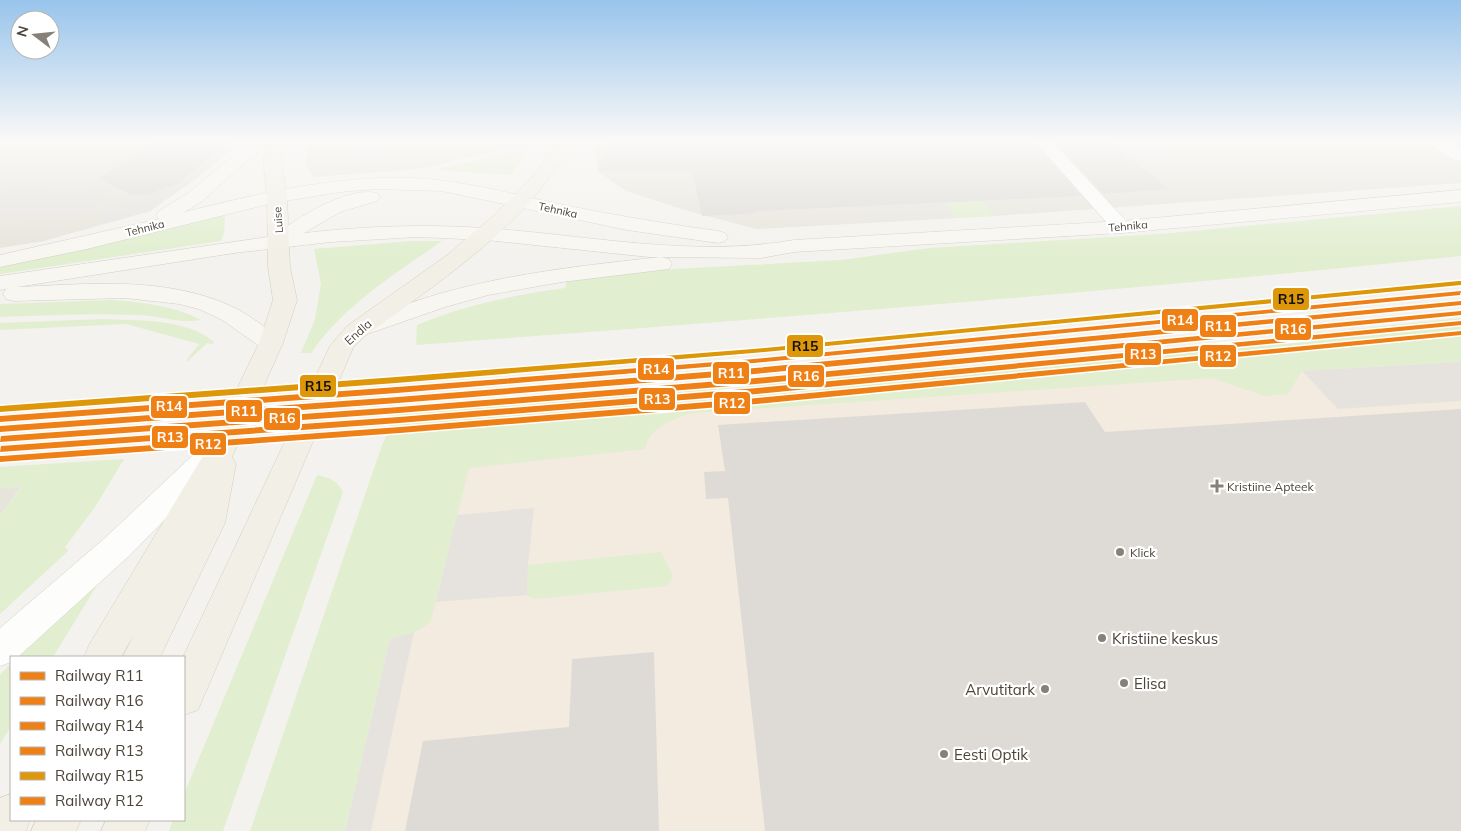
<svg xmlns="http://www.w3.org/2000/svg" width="1461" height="831" font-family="Mulish,sans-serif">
<rect width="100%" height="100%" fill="#f4f2ee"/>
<!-- residential -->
<g fill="#e7e4dc">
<polygon points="0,140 237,140 204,173 150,211 44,241 0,248"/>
<polygon points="309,140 533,140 531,144 418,169 313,177 306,164"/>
<polygon points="598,140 1461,140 1461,183 994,216 756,229 685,210 626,191 597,171 596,147"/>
<polygon points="22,486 0,516 0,488"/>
</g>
<!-- commercial -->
<polygon fill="#f3ebdf" points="1461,359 1461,831 350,831 447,432 1189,370"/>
<!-- green -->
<g fill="#e1eecf">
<polygon points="524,149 526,151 512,174 506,175 435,170"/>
<polygon points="961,166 994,216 956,218 947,203 966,202 955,185"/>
<path d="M1461,206v50c-348,36 -696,63 -1045,89l1,-20c48,-20 97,-30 148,-37l2,-9 89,-9 185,-10 88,-12 231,-14z"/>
<polygon points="225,215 224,232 221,241 0,274 0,267"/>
<path d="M410,241h32c-47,33 -98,64 -131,112h-10l14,-34 6,-35 -7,-35z"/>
<path d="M112,300c29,2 63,6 89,20 -19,4 -41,-4 -61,-5 -47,-2 -93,0 -140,2v-13z"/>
<path d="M1461,318v44l-159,9 -14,23 -23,2 -53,-18 -521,35c-20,7 -41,14 -46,36l-176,19 -38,152c-8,12 -28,15 -41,19l-45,192h-95l132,-386 16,-35 128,-7 601,-50z"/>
<path d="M104,319c36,2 82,-1 110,23l-1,2 -6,-1 -19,18h-2l13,-17 -73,-20 -126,6v-7z"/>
<polygon points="124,459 95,507 65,547 68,551 0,614 0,516 22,487 0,488 0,467"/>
<path d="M317,475c13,3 20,5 26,17l-120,339h-54l4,-11h11v-26z"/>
<polygon points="661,552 673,576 671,581 666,586 535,599 527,595 528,565"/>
<polygon points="102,577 53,657 17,657"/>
<polygon points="11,663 11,726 0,744 0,675"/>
</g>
<!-- parking -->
<g fill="#e6e3df">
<polygon points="225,140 243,140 208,169 150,211 104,224 99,211 129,193 143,195 173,186"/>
<polygon points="362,140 388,140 385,145 398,145 379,166 334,168"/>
<polygon points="1159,142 1177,158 1123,162 1105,145"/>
<polygon points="11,182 51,182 44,188 117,185 87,213 0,218 0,191"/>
<polygon points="947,203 953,214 896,217 890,206"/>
<polygon points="1461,362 1461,401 1338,409 1302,371"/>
<polygon points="534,508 528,565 527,595 436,602 457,515"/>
<polygon points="414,632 371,831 345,831 390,639"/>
</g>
<!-- building -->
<g fill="#dedbd6">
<polygon points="157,140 229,140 177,184 149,194 132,195 99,179"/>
<polygon points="610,140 1032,140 1081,196 755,211 756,213 702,216 692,171 598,171"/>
<polygon points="1053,140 1107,140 1169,189 1104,194"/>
<polygon points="1085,402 1105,432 1461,409 1461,831 765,831 728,498 706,499 704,472 725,471 718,425"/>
<polygon points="654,652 659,831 405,831 423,741 569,727 572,659"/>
</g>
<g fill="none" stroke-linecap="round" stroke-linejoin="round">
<!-- minor casing -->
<g stroke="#d2d0cb" stroke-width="1">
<g id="minor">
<polygon points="1034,140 1051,140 1128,223 1131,227 1128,231 1121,233 1114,231"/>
<polygon points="1426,140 1445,140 1461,149 1461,161 1455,160 1428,144"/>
<polygon points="219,437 229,440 233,447 229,454 129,556 18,657 11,657 11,662 0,666 0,628 105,538 209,440"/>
</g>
</g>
<!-- secondary casing -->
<g stroke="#d3cfc5" stroke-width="1">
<g id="secondary">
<path d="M252,140h18l-69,62 -17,10c73,-18 149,-36 224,-34 48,1 95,14 142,24 56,12 111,21 168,29l7,2 3,4 -3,4 -7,2 -91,-13 -185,-39 -68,-2 -34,3 -67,11 -186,46 -87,18v-12l159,-36 -3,-4 3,-4 28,-17z"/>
<path d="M1461,190v12l-340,31 -327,19 -33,6 -112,-1 -163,-17 -68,-3 -87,5 -97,11 -217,34c73,-3 154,-12 222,23 14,8 27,18 41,28l3,5 -3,5 -9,2 -9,-2 -40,-28 -23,-11 -20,-5 -54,-6 -111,3 -8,-2 -3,-5 3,-5 4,-1 -10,2v-14l274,-40c22,-18 74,-50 103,-43l3,4 -3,4 -37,11 -36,21c60,-7 121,-9 181,-5 103,7 207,30 309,12l327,-19z"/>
<path d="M661,257l8,2 3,5 -3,5 -107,13 -74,13 -43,12 -89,31 -9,-2 -3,-5 3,-5c32,-11 63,-24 95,-33 71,-20 145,-28 219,-36z"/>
</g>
</g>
<!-- primary casing -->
<g stroke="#d6cebb" stroke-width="1">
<g id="primary">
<polygon points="272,140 288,140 281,160 287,197 290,267 297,300 283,343 232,457 236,464 225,523 160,657 123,657 133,636 121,657 84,657 89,645 212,441 259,343 273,300 268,267 267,197 263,160"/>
<path d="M559,140h16c-15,22 -29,44 -47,64 -48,52 -107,91 -163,132l-12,12 -155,362 -14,5 -1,-58 147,-311 17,-20 99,-70 46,-39 43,-43z"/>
<polygon points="11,794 11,820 30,820 26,831 0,831 0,798"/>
<polygon points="36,820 81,820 76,831 31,831"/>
<polygon points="106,820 150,820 145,831 101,831"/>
</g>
</g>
<!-- minor -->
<use href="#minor" fill="#fdfdfc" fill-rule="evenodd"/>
<!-- secondary -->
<use href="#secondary" fill="#f7f6f1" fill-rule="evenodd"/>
<!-- primary -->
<use href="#primary" fill="#f2efe6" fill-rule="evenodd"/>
<!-- rail-1 casing -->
<g stroke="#fff" stroke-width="3">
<polygon id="rail-1" points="1461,301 1461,305 755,374 398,403 0,432 0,426 398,397 755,368"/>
</g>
<!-- rail-2 casing -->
<g stroke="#fff" stroke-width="3">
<polygon id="rail-2" points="1461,311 1461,315 756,384 399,413 0,442 1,436 399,407 756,378"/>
</g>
<!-- rail-3 casing -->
<g stroke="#fff" stroke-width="3">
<polygon id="rail-3" points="1461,291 1460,295 754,363 397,393 0,422 0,416 397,387 754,359"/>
</g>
<!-- rail-4 casing -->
<g stroke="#fff" stroke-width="3">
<polygon id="rail-4" points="1461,321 1461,325 757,394 399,423 0,452 1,446 399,417 757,388"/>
</g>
<!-- rail-5 casing -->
<g stroke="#fff" stroke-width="3">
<polygon id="rail-5" points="1459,281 1461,281 1461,285 753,353 396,383 0,412 0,406 396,377 753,349"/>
</g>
<!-- rail-6 casing -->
<g stroke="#fff" stroke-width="3">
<polygon id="rail-6" points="1461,331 1461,335 757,404 400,433 0,462 0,456 2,456 400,427 757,398"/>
</g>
<!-- rail-1 -->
<use href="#rail-1" fill="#ef8016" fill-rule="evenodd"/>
<!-- rail-2 -->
<use href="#rail-2" fill="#ef8016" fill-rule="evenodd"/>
<!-- rail-3 -->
<use href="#rail-3" fill="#ef8016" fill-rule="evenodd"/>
<!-- rail-4 -->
<use href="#rail-4" fill="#ef8016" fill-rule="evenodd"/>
<!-- rail-5 -->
<use href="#rail-5" fill="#dd9709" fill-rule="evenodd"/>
<!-- rail-6 -->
<use href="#rail-6" fill="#ef8016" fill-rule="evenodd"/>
</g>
<!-- sky -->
<linearGradient id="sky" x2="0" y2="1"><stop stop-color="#98c4ec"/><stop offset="0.55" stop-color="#faf9f7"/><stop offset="1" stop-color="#faf9f7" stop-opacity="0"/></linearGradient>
<rect width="1461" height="256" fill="url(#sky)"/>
<!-- markers -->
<g fill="#868178" stroke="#fff" stroke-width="2">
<path d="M1214.5 478.5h5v5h5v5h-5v5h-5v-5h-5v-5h5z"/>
<circle cx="1120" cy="552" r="5"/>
<circle cx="1102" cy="638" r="5"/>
<circle cx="1124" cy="683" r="5"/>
<circle cx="1045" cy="689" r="5"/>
<circle cx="944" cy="754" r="5"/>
</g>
<g text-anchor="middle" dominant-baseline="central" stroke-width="4.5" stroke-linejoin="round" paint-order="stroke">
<!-- far-street labels -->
<g font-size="11" fill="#4b4439" stroke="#fff">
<text transform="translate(558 210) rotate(12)">Tehnika</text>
<text transform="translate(278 220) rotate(-94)">Luise</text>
<text transform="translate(1128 226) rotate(-5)">Tehnika</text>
<text transform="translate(145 228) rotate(-14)">Tehnika</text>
</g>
<!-- street labels -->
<g font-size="12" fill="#4b4439" stroke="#fff">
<text transform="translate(358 332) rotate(-42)">Endla</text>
</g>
<!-- poi labels -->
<g font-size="12" fill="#4b4439" stroke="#fff" text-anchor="start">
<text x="1227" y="486">Kristiine Apteek</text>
<text x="1130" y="552">Klick</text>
</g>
<!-- near-poi labels -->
<g font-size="15" fill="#4b4439" stroke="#fff" text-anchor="start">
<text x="1112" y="638">Kristiine keskus</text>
<text x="1134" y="683">Elisa</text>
<text x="1035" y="689" text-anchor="end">Arvutitark</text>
<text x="954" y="754">Eesti Optik</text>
</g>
</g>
<g stroke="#fff" stroke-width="2">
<rect x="1272" y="287" width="38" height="24" rx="5" fill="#dd9709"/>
<rect x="1161" y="308" width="38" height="24" rx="5" fill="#ef8016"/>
<rect x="1199" y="314" width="38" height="24" rx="5" fill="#ef8016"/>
<rect x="1274" y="317" width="38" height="24" rx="5" fill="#ef8016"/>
<rect x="786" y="334" width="38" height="24" rx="5" fill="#dd9709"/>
<rect x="1124" y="342" width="38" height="24" rx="5" fill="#ef8016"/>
<rect x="1199" y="344" width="38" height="24" rx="5" fill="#ef8016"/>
<rect x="637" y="357" width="38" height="24" rx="5" fill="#ef8016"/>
<rect x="712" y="361" width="38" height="24" rx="5" fill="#ef8016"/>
<rect x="787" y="364" width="38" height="24" rx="5" fill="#ef8016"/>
<rect x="299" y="374" width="38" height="24" rx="5" fill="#dd9709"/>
<rect x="638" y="387" width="38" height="24" rx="5" fill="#ef8016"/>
<rect x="713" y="391" width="38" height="24" rx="5" fill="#ef8016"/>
<rect x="150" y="395" width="38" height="24" rx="5" fill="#ef8016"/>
<rect x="225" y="399" width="38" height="24" rx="5" fill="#ef8016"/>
<rect x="263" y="407" width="38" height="24" rx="5" fill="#ef8016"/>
<rect x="151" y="425" width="38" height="24" rx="5" fill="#ef8016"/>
<rect x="189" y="432" width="38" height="24" rx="5" fill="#ef8016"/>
</g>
<g font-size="14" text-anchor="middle" font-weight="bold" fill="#fff">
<text x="1180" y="325">R14</text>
<text x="1218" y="331">R11</text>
<text x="1293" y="334">R16</text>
<text x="1143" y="359">R13</text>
<text x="1218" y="361">R12</text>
<text x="656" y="374">R14</text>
<text x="731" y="378">R11</text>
<text x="806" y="381">R16</text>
<text x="657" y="404">R13</text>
<text x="732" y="408">R12</text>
<text x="169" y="411">R14</text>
<text x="244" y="416">R11</text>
<text x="282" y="423">R16</text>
<text x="170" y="442">R13</text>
<text x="208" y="449">R12</text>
</g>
<g font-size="14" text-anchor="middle" font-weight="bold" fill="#111">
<text x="1291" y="304">R15</text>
<text x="805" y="351">R15</text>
<text x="318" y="391">R15</text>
</g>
<!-- legend -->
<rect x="10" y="656" width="175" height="165" fill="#ffffff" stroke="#b7b4b0"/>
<rect x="20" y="672" width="25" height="8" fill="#ef8016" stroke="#b7b4b0"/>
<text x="55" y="681" font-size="15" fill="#4b4439">Railway R11</text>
<rect x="20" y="697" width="25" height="8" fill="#ef8016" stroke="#b7b4b0"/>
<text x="55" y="706" font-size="15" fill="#4b4439">Railway R16</text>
<rect x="20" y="722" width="25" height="8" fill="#ef8016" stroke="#b7b4b0"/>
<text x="55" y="731" font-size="15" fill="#4b4439">Railway R14</text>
<rect x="20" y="747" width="25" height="8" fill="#ef8016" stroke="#b7b4b0"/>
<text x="55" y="756" font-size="15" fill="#4b4439">Railway R13</text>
<rect x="20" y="772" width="25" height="8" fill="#dd9709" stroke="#b7b4b0"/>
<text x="55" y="781" font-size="15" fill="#4b4439">Railway R15</text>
<rect x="20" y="797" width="25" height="8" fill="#ef8016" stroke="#b7b4b0"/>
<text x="55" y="806" font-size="15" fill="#4b4439">Railway R12</text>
<!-- north arrow -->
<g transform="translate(35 35) rotate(286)"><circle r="24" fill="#ffffff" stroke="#b7b4b0"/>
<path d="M0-4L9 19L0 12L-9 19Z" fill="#868178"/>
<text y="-8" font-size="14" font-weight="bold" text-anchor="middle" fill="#4b4439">N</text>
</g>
</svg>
